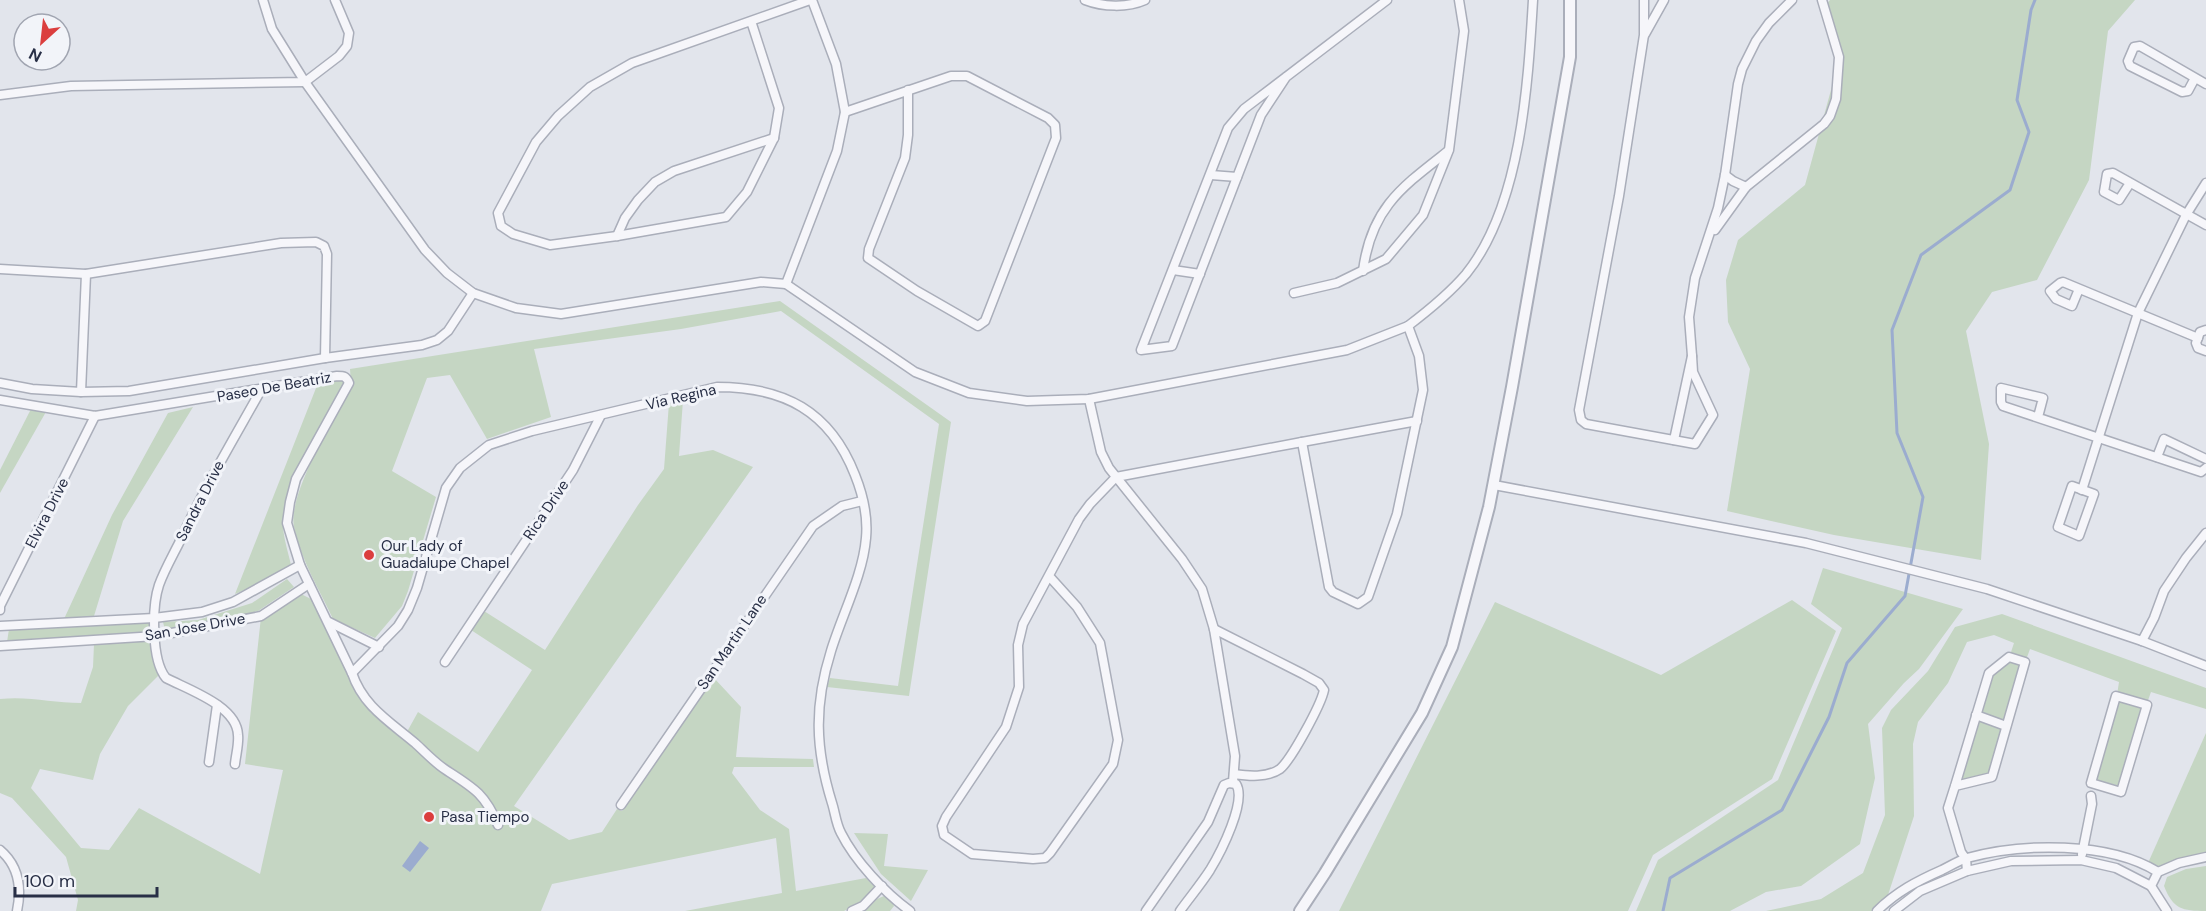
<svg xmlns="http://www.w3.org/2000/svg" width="2206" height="911" font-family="'DM Sans',sans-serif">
<rect width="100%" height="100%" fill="#e2e5ec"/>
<!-- green -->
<g fill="#c5d6c3">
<polygon points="1830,0 2135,0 2108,31 2089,180 2037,280 1992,292 1966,331 1989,444 1981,560 1834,535 1727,511 1750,369 1728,322 1726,280 1738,240 1805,185 1840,57 1823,8"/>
<path d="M780,301l171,121 -42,274 -82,-9 3,-9 68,8 41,-262 -158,-113 -100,18 -147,20 17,68 -64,22 -37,-64 -23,3 -35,93 44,26 -28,94 -6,15 -27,32 -42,-19c-14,-30 -32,-59 -39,-92 -7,-32 42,-112 57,-144l-1,-14z"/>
<path d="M337,380l6,1 2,5c-22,38 -59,89 -62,134 -1,14 5,31 8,45l-24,16 -32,13 83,-211z"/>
<path d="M683,400l-4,56 34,-6 40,17 -239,339 55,34 33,-8 15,-23 5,2 92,-133 27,29 -5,50 77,2 1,8h-80l-2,6 28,37 29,19 7,62 70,-13 10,10 -16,15 -16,8h-159l97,-18 -6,-55 -224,46 -11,27h-465l2,-11 -12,-43 -54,-59 -12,-5v-94c29,-3 53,4 81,4l12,-36 1,-23 54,-3 7,8 7,23 -34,34 -28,48 -7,26 -53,-11 -9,19 50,60 28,2 30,-42 121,66 23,-104 -38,-6 16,-147 38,-24 12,6 45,92 15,22 32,26 15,-27 60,40 54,-82 -61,-40 13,-19 61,39 93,-145 26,-36 5,-66z"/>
<polygon points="193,407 123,521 94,616 64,619 112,515 168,413"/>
<polygon points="31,409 47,410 0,493 0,470"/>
<polygon points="1823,568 1963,609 1919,669 1904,683 1868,724 1875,778 1860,844 1801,886 1766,892 1730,911 1636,911 1658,860 1778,780 1842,628 1811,604"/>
<polygon points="287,579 294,587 258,611 198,626 165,630 163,622 198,620 252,603"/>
<polygon points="1792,600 1836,631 1772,779 1653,855 1628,911 1339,911 1495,602 1661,675"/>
<polygon points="2002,614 2206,688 2206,709 2151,692 2147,703 2117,695 2119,682 2030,649 2026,660 2010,655 2014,643 1994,635 1967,642 1948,683 1918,722 1913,744 1914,816 1886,901 1874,911 1766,911 1821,899 1863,873 1885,815 1882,728 1891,710 1928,671 1955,627"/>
<polygon points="149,623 149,632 7,642 9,629"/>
<polygon points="2010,661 2022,665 2005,723 1980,713 1992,675"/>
<polygon points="2119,700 2143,708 2120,786 2096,780"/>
<polygon points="1979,719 2004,728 1990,774 1960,781"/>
<polygon points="2206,733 2206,856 2164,868 2148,863"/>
<polygon points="854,833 888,834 884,866 928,870 911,901 881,874"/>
<path d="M2206,866v45c-24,0 -33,-2 -42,-25l3,-9 19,-8z"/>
<polygon points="884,896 891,899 894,906 890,911 864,911 877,899"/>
</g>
<!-- water -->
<polygon fill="#9baccf" points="420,841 429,848 410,872 402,866"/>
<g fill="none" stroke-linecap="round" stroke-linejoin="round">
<!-- stream -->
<polyline stroke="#9baccf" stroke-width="3" points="1663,911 1670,878 1782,810 1829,717 1847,663 1905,596 1923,497 1897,433 1892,330 1921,255 2010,190 2029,132 2017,100 2031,10 2035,0"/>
<!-- minor casing -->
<g stroke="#aaaeba" stroke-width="11">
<g id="minor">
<polyline points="263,0 272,29 305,82 425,250 447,273 473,293 516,308 561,314 761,282 786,284 915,372 969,393 1027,401 1089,399 1347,350 1408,326"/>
<path d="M1085,0c18,7 42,8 60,0"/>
<polyline points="1644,0 1644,35 1619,196 1579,410 1581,420 1586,424 1695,444 1713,415 1693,372 1692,356"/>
<polyline points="751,21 779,108 774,138 747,192 726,217 617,236 550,245 513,234 501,226 498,213 536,142 558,116 590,87 632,63 810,0"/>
<polyline points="1645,34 1664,0"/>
<polyline points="1286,77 1261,115 1172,346 1141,350 1228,128 1244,109 1387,0"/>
<polyline points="2195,78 2188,91 2182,92 2130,66 2128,61 2134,47 2140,46 2206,84"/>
<polyline points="0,95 71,86 305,82 339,56 347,46 349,33 335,0"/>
<polyline points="845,112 951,76 967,76 1048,118 1055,125 1056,138 985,321 978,326 917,291 868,258 869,249 905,158 908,135 908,90"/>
<polyline points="1211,175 1237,177"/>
<polyline points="1725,175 1733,181 1746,187"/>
<polyline points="2130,183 2119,200 2104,192 2107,174 2113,173 2206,225"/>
<polyline points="1715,230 1746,187 1824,124 1830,116 1836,99 1839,57 1822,0"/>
<polyline points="617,236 625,218 638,200 655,182 674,171 774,138"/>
<polyline points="0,269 86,274 281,243 316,242 324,246 327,254 325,358"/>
<polyline points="1173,270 1200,274"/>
<path d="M1363,271c8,-63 39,-84 85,-120"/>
<polyline points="786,284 837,151 845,112 836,64 812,0"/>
<polyline points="2079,289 2072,306 2056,299 2050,291 2060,283 2063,282 2198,338"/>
<polyline points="1294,293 1337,283 1386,259 1423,215 1449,150 1464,31 1459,0"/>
<polyline points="2206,330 2200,332 2196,343 2198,348 2206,351"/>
<polyline points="0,383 32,389 81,392 129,391 325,358 422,345 437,340 448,331 473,293"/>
<polyline points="81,392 86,274"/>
<polyline points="1089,399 1101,452 1109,468 1182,559 1202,589 1214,629 1235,756 1233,782"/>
<path d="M0,400l95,16 242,-40c7,0 9,0 12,7l-53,96 -6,23 -3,21 13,42 52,108c11,33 37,48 63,70 10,9 20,20 31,27 28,18 39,24 52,55"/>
<polyline points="2038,417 2043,398 2001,388 2001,402 2003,406 2201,472 2206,468"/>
<polyline points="1674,440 1692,356 1689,317 1695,278 1718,208 1725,175 1738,84 1742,69 1756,41 1769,23 1792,0"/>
<polyline points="1302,442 1417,421"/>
<polyline points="2157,457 2164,439 2206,459"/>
<polyline points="1494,485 1806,543 1987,589 2142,641 2206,666"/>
<polygon points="2072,486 2094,494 2079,536 2058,527"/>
<polyline points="2082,490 2138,313 2186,215 2206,183"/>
<path d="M1049,576l28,31 23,36 18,97 -5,24 -63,89 -5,5 -12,1 -61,-5 -28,-19 -2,-9 4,-9 60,-90 13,-40 -1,-42 5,-21 56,-105 11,-15 26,-27 186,-35 27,145 4,5 25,12 10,-7 29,-83 26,-124 -4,-34 -11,-30c21,-16 41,-32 58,-52 55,-68 62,-190 67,-274"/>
<polyline points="0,610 0,606 95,416"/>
<polyline points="329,622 379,647"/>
<polyline points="0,626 154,618 202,612 233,602 300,565"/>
<path d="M1214,629l89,45 16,9 5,7c-3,15 -33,70 -44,79 -13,9 -32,7 -46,5"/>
<polyline points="2142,641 2154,618 2164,591 2186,558 2206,533"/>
<polyline points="0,646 156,636 261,616 309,584"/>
<polyline points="445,662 573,470 601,415"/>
<path d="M352,673l46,-47 10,-16 9,-22 29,-100 14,-20 29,-23 43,-14 185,-44c67,0 113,24 138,88 8,20 13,42 11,63 -3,37 -24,77 -35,113 -17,54 -16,97 1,152 3,9 4,21 9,30 14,28 44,60 69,78"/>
<polygon points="2116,696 2147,705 2121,792 2091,783"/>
<polyline points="1976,715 2006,726"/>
<polyline points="209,762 217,705"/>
<path d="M235,764c1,-10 4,-20 3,-29 -1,-29 -49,-45 -72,-57 -15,-18 -14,-72 -7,-93 5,-14 13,-28 20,-42 24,-53 54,-103 82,-153"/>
<polyline points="1955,786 1992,777 2025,662 2009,657 1989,673 1955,786 1948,808 1961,852 1966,859 1967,871"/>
<polyline points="621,805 813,526 842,506 862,501"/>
<path d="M0,850c19,16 22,37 17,61"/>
<polyline points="2082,854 2092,804 2091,796"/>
<polyline points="852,911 863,906 882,886"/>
<path d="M1146,911l62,-89 16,-37 5,-2 7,1c11,17 -15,68 -26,86 -9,14 -20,27 -30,41"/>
<path d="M1877,911c19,-19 40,-30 65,-41 8,-4 16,-9 25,-12 55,-15 141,-17 191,14"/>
<polyline points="1894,911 1920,891 1967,871 2011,861 2081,860 2116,868 2151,886"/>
<polyline points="2167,911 2151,886 2158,872 2179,863 2206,857"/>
</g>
</g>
<!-- tertiary casing -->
<g stroke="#aaaeba" stroke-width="14">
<polyline id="tertiary" points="1300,911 1325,873 1422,713 1452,647 1489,507 1512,387 1570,57 1570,0"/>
</g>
<!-- minor -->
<use href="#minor" stroke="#f6f6fa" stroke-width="8"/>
<!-- tertiary -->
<use href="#tertiary" stroke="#f6f6fa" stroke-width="10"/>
</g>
<!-- markers -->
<g fill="#db3e3e" stroke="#f2f4f9" stroke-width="2">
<circle cx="369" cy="555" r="6"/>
<circle cx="429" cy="817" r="6"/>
</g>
<g text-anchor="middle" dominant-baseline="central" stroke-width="6" stroke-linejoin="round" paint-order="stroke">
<!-- street labels -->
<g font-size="15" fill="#282f46" stroke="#f2f4f9">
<text transform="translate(274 387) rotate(-10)">Paseo De Beatriz</text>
<text transform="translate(681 397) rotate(-13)">Via Regina</text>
<text transform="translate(200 501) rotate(-63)">Sandra Drive</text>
<text transform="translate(546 510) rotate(-56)">Rica Drive</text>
<text transform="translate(47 513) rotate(-63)">Elvira Drive</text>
<text transform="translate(195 627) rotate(-10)">San Jose Drive</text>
<text transform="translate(732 642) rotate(-56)">San Martin Lane</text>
</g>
<!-- poi labels -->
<g font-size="15" fill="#282f46" stroke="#f2f4f9" text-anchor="start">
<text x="381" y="546">Our Lady of<tspan x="381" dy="17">Guadalupe Chapel</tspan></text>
<text x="441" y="817">Pasa Tiempo</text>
</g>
</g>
<!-- north arrow -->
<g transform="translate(42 42) rotate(207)"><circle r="28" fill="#f2f4f9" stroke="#a1a5b1" stroke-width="1.5"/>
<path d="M0-4.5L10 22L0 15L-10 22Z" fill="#db3e3e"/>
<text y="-9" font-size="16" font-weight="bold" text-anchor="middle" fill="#282f46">N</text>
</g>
<!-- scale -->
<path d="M15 887v9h142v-9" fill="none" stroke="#282f46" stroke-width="3"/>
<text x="24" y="887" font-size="18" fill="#282f46" stroke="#f2f4f9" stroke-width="4.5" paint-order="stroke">100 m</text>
</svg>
